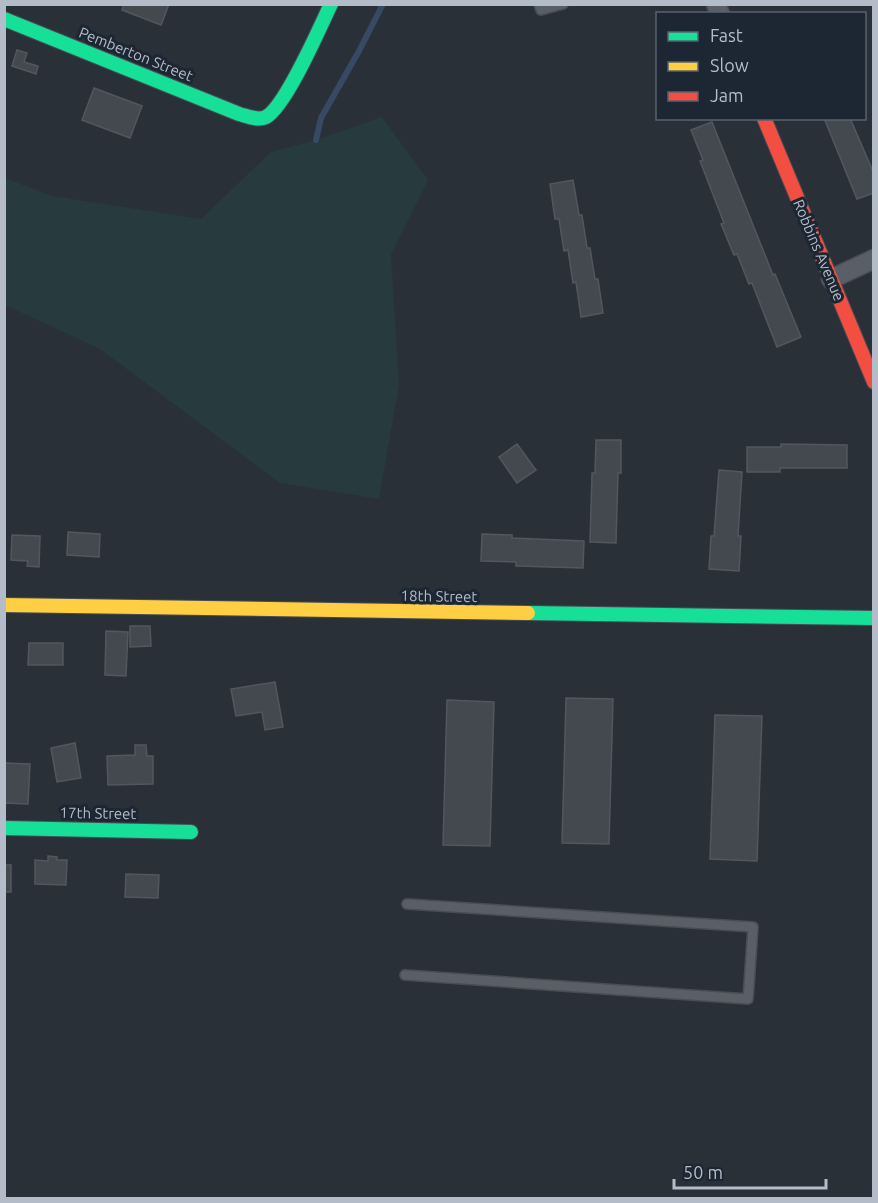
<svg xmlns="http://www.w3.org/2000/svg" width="878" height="1203" font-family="Ubuntu,sans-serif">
<rect width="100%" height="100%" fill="#2a3038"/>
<!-- green -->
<polygon fill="#273a3e" points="382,117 428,180 391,255 399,385 379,499 280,483 100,349 5,305 5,178 52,196 201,219 271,152 316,140"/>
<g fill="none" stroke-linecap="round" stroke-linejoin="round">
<!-- stream -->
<polyline stroke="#384963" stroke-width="6" points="316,140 321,118 359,51 383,4"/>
</g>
<!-- building -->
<g fill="#444950" stroke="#52575f" stroke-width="1.5">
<polygon points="124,4 169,4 161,25 122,10"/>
<polygon points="17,50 27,53 24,62 38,66 36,74 12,66"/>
<polygon points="94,88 142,106 130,138 82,120"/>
<polygon points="824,118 850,118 874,174 874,193 857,199"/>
<polygon points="712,122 773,275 775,274 801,337 777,347 752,283 749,284 737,254 734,255 721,224 724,223 700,161 703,160 691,130"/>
<polygon points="573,180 579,215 582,215 587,248 590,248 595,279 598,279 603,313 581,317 576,282 573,283 568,250 564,251 559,219 555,219 550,184"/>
<polygon points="596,440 621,440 621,473 618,473 616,543 590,542 592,473 595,473"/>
<polygon points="517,444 536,470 517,483 499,457"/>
<polygon points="781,444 847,445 847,468 780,468 780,472 747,472 747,447 781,447"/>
<polygon points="719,470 742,472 738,536 741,536 739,571 709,569 711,536 714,536"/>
<polygon points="68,532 100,534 99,557 67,555"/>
<polygon points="482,534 512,535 512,538 584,541 583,568 516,566 516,562 481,561"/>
<polygon points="12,535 40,536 39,567 27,566 28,561 11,560"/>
<polygon points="130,626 150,626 151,646 130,647"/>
<polygon points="106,631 128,632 126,676 105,675"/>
<polygon points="29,643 63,643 63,665 28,665"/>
<polygon points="275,682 283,727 265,730 262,712 236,716 231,689"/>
<polygon points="566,698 613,699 609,844 562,843"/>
<polygon points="447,700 494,702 490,846 443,845"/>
<polygon points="715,715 762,716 757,861 710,859"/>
<polygon points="75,743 81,778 57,782 51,748"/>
<polygon points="135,745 146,745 147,756 153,756 153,784 108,785 107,756 135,755"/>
<polygon points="4,763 30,764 28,804 4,803"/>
<polygon points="48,856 57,857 57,860 67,860 66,885 35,884 35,860 48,861"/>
<rect x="4" y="865" width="7" height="27"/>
<polygon points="126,874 159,875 158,898 125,897"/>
</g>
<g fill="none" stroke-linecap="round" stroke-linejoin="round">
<!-- lane casing -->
<g stroke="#484c53" stroke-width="12">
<g id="lane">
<polyline points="539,4 541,10 563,4"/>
<polyline points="405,975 748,999 753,927 407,904"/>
</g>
</g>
<!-- street casing -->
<g stroke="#484c53" stroke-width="21">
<g id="street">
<polyline points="716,4 720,14"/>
<polyline points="831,279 874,259"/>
</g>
</g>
<!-- fast casing -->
<g stroke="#484c53" stroke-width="16">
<g id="fast">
<path d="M4,19l235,95c8,2 19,7 27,3 20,-11 54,-90 65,-113"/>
<polyline points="528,613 874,618"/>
<polyline points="4,828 191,832"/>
</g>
</g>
<!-- slow casing -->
<g stroke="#484c53" stroke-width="16">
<polyline id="slow" points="4,605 528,613"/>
</g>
<!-- jam casing -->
<g stroke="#484c53" stroke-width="16">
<polyline id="jam" points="764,118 874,382"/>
</g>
<!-- lane -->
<use href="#lane" stroke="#5a5e66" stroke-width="9"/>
<!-- street -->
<use href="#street" stroke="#5a5e66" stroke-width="18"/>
<!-- fast -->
<use href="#fast" stroke="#16e098" stroke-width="14"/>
<!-- slow -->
<use href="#slow" stroke="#ffcf43" stroke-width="14"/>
<!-- jam -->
<use href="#jam" stroke="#f24e42" stroke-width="14"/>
</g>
<g text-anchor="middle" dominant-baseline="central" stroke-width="6" stroke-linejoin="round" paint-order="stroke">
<!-- street labels -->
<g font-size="15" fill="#b4bcc9" stroke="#1d2633">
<text transform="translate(136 54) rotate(22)">Pemberton Street</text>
<text transform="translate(819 250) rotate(67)">Robbins Avenue</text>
<text transform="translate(439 596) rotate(1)">18th Street</text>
<text transform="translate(98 813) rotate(1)">17th Street</text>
</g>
</g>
<!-- border -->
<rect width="878" height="1203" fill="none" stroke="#b4bcc9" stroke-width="12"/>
<!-- legend -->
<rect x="656" y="12" width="210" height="108" fill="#1d2633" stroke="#59626f" stroke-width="1.5"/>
<rect x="668" y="32" width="30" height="9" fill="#16e098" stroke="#59626f" stroke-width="1.5"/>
<text x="710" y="42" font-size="18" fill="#b4bcc9">Fast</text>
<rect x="668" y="62" width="30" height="9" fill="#ffcf43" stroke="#59626f" stroke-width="1.5"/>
<text x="710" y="72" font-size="18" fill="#b4bcc9">Slow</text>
<rect x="668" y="92" width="30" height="9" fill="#f24e42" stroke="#59626f" stroke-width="1.5"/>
<text x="710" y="102" font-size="18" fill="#b4bcc9">Jam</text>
<!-- scale -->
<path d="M674 1179v9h152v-9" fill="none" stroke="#b4bcc9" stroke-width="3"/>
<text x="683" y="1179" font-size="18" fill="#b4bcc9" stroke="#1d2633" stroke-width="4.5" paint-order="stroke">50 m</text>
</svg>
